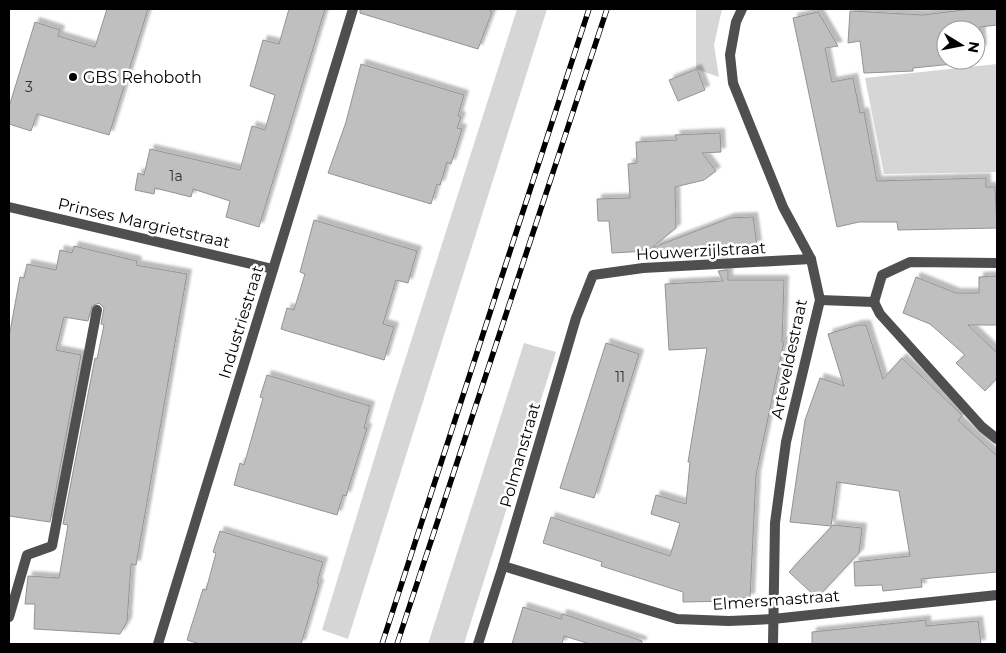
<svg xmlns="http://www.w3.org/2000/svg" width="1006" height="653" font-family="Montserrat,sans-serif">
<defs>
<filter id="shadow"><feDropShadow dx="4.5" dy="-4.5" stdDeviation="1" flood-color="#0004"/></filter>
</defs>
<rect width="100%" height="100%" fill="#fff"/>
<!-- green -->
<g fill="#d6d6d6">
<polygon points="517,9 547,9 348,639 322,630 390,407"/>
<polygon points="696,9 722,9 714,45 719,77 696,69"/>
<polygon points="997,64 997,172 884,174 865,78"/>
<polygon points="524,343 556,352 464,644 428,644"/>
</g>
<!-- building -->
<g fill="#bfbfbf" stroke="#939393" filter="url(#shadow)">
<polygon points="107,9 148,9 109,135 37,114 31,131 9,124 9,107 35,22 60,30 58,36 95,47"/>
<polygon points="289,9 325,9 259,227 226,217 230,201 193,189 191,197 155,188 154,194 135,190 138,173 144,175 150,149 240,170 252,126 265,130 275,95 250,86 263,40 279,44"/>
<polygon points="360,9 490,9 490,11 492,12 478,49 360,13"/>
<polygon points="971,9 997,9 997,25 980,27 982,49 976,50 976,30 946,30 946,60 952,60 953,64 913,68 913,71 864,73 860,41 848,43 850,11 923,15"/>
<polygon points="818,12 838,46 825,48 832,82 853,78 860,113 864,112 877,181 986,178 986,187 995,187 997,228 898,230 897,222 859,222 837,227 793,18"/>
<polygon points="361,64 464,95 458,116 461,117 457,128 462,129 451,164 447,162 440,185 437,184 431,204 328,173 346,122"/>
<polygon points="697,69 705,90 678,101 669,80"/>
<polygon points="720,133 721,152 702,153 716,171 704,180 675,187 676,228 648,251 612,253 609,221 598,221 597,199 630,198 628,164 637,163 636,142 677,140 675,135"/>
<polygon points="753,217 757,245 728,247 728,257 710,258 705,248 654,251 654,247 730,218"/>
<polygon points="314,220 417,251 408,283 396,280 383,324 394,327 384,360 281,329 287,308 294,310 305,274 300,272"/>
<polygon points="74,246 137,261 136,265 187,274 136,565 131,564 127,622 120,634 34,629 35,604 25,604 28,576 59,578 68,525 63,524 95,358 97,359 104,325 101,324 104,308 99,303 92,306 88,321 64,317 56,350 81,355 50,522 9,516 9,337 20,277 24,278 27,264 56,270 60,250 72,253"/>
<polygon points="728,270 728,280 784,280 782,342 784,342 756,475 750,598 735,598 735,601 683,602 683,592 601,566 602,562 543,543 551,517 670,556 680,523 651,514 656,495 686,504 690,462 688,462 707,348 669,350 665,284 723,281 718,271"/>
<polygon points="997,276 997,325 968,325 997,353 997,378 985,391 956,363 965,355 930,324 903,313 916,277 956,293 979,293 979,277"/>
<polygon points="858,325 866,325 883,379 902,358 961,414 962,416 958,420 997,456 997,572 921,579 922,587 883,591 882,585 855,586 854,562 910,556 899,491 837,482 831,526 790,522 805,420 820,378 844,386 828,334"/>
<polygon points="606,343 639,354 594,498 560,488"/>
<polygon points="267,375 370,406 364,428 367,428 346,496 343,495 337,515 234,485 240,463 244,465 263,398 260,397"/>
<polygon points="833,525 862,528 859,553 817,598 789,572"/>
<polygon points="220,531 323,562 317,583 319,584 301,644 200,644 187,640 203,589 206,590 216,553 213,552"/>
<polygon points="523,607 561,619 562,614 569,616 642,641 642,644 590,644 564,636 562,644 512,644"/>
<polygon points="926,620 926,626 978,621 981,644 812,644 812,632"/>
</g>
<g fill="none" stroke-linecap="round" stroke-linejoin="round">
<!-- lane -->
<polyline stroke="#4f4f4f" stroke-width="10" points="9,617 27,555 52,546 97,310"/>
<!-- street -->
<g stroke="#4f4f4f" stroke-width="10">
<polyline points="742,9 736,22 730,55 733,83 783,207 811,259 820,300 786,442 775,523 773,644"/>
<polyline points="9,207 273,269"/>
<polyline points="820,300 874,302"/>
<polyline points="874,302 880,314 982,427 997,439"/>
<polyline points="874,302 882,275 910,262 997,263"/>
<polyline points="503,566 677,619 729,621 773,619 997,595"/>
<polyline points="158,644 353,9"/>
<polyline points="478,644 503,566 576,318 593,275 643,268 811,259"/>
</g>
<!-- rail casing -->
<g stroke="#000" stroke-width="5.5">
<g id="rail">
<polyline points="382,644 589,9"/>
<polyline points="397,644 607,9"/>
</g>
</g>
<!-- rail -->
<use href="#rail" stroke="#fff" stroke-width="4" stroke-dasharray="11" stroke-linecap="butt"/>
</g>
<!-- markers -->
<circle fill="#000" stroke="#fff" stroke-width="2" cx="73" cy="77" r="5"/>
<g text-anchor="middle" dominant-baseline="central" stroke-width="5" stroke-linejoin="round" paint-order="stroke">
<!-- number labels -->
<g font-size="14" fill="#303030">
<text x="29" y="87">3</text>
<text x="176" y="176">1a</text>
<text x="620" y="377">11</text>
</g>
<!-- poi labels -->
<g font-size="16" fill="#000" stroke="#fff" text-anchor="start">
<text x="83" y="77">GBS Rehoboth</text>
</g>
<!-- street labels -->
<g font-size="16" fill="#000" stroke="#fff">
<text transform="translate(144 223) rotate(13)">Prinses Margrietstraat</text>
<text transform="translate(701 251) rotate(-3)">Houwerzijlstraat</text>
<text transform="translate(241 322) rotate(-73)">Industriestraat</text>
<text transform="translate(789 359) rotate(-78)">Arteveldestraat</text>
<text transform="translate(520 455) rotate(-74)">Polmanstraat</text>
<text transform="translate(776 600) rotate(-4)">Elmersmastraat</text>
</g>
</g>
<!-- border -->
<rect width="1006" height="653" fill="none" stroke="#000000" stroke-width="20"/>
<!-- north arrow -->
<g transform="translate(961 45) rotate(100)"><circle r="24" fill="#ffffff" stroke="#999999"/>
<path d="M0-4L9 19L0 12L-9 19Z" fill="#000000"/>
<text y="-8" font-size="14" font-weight="bold" text-anchor="middle" fill="#000000">N</text>
</g>
</svg>
